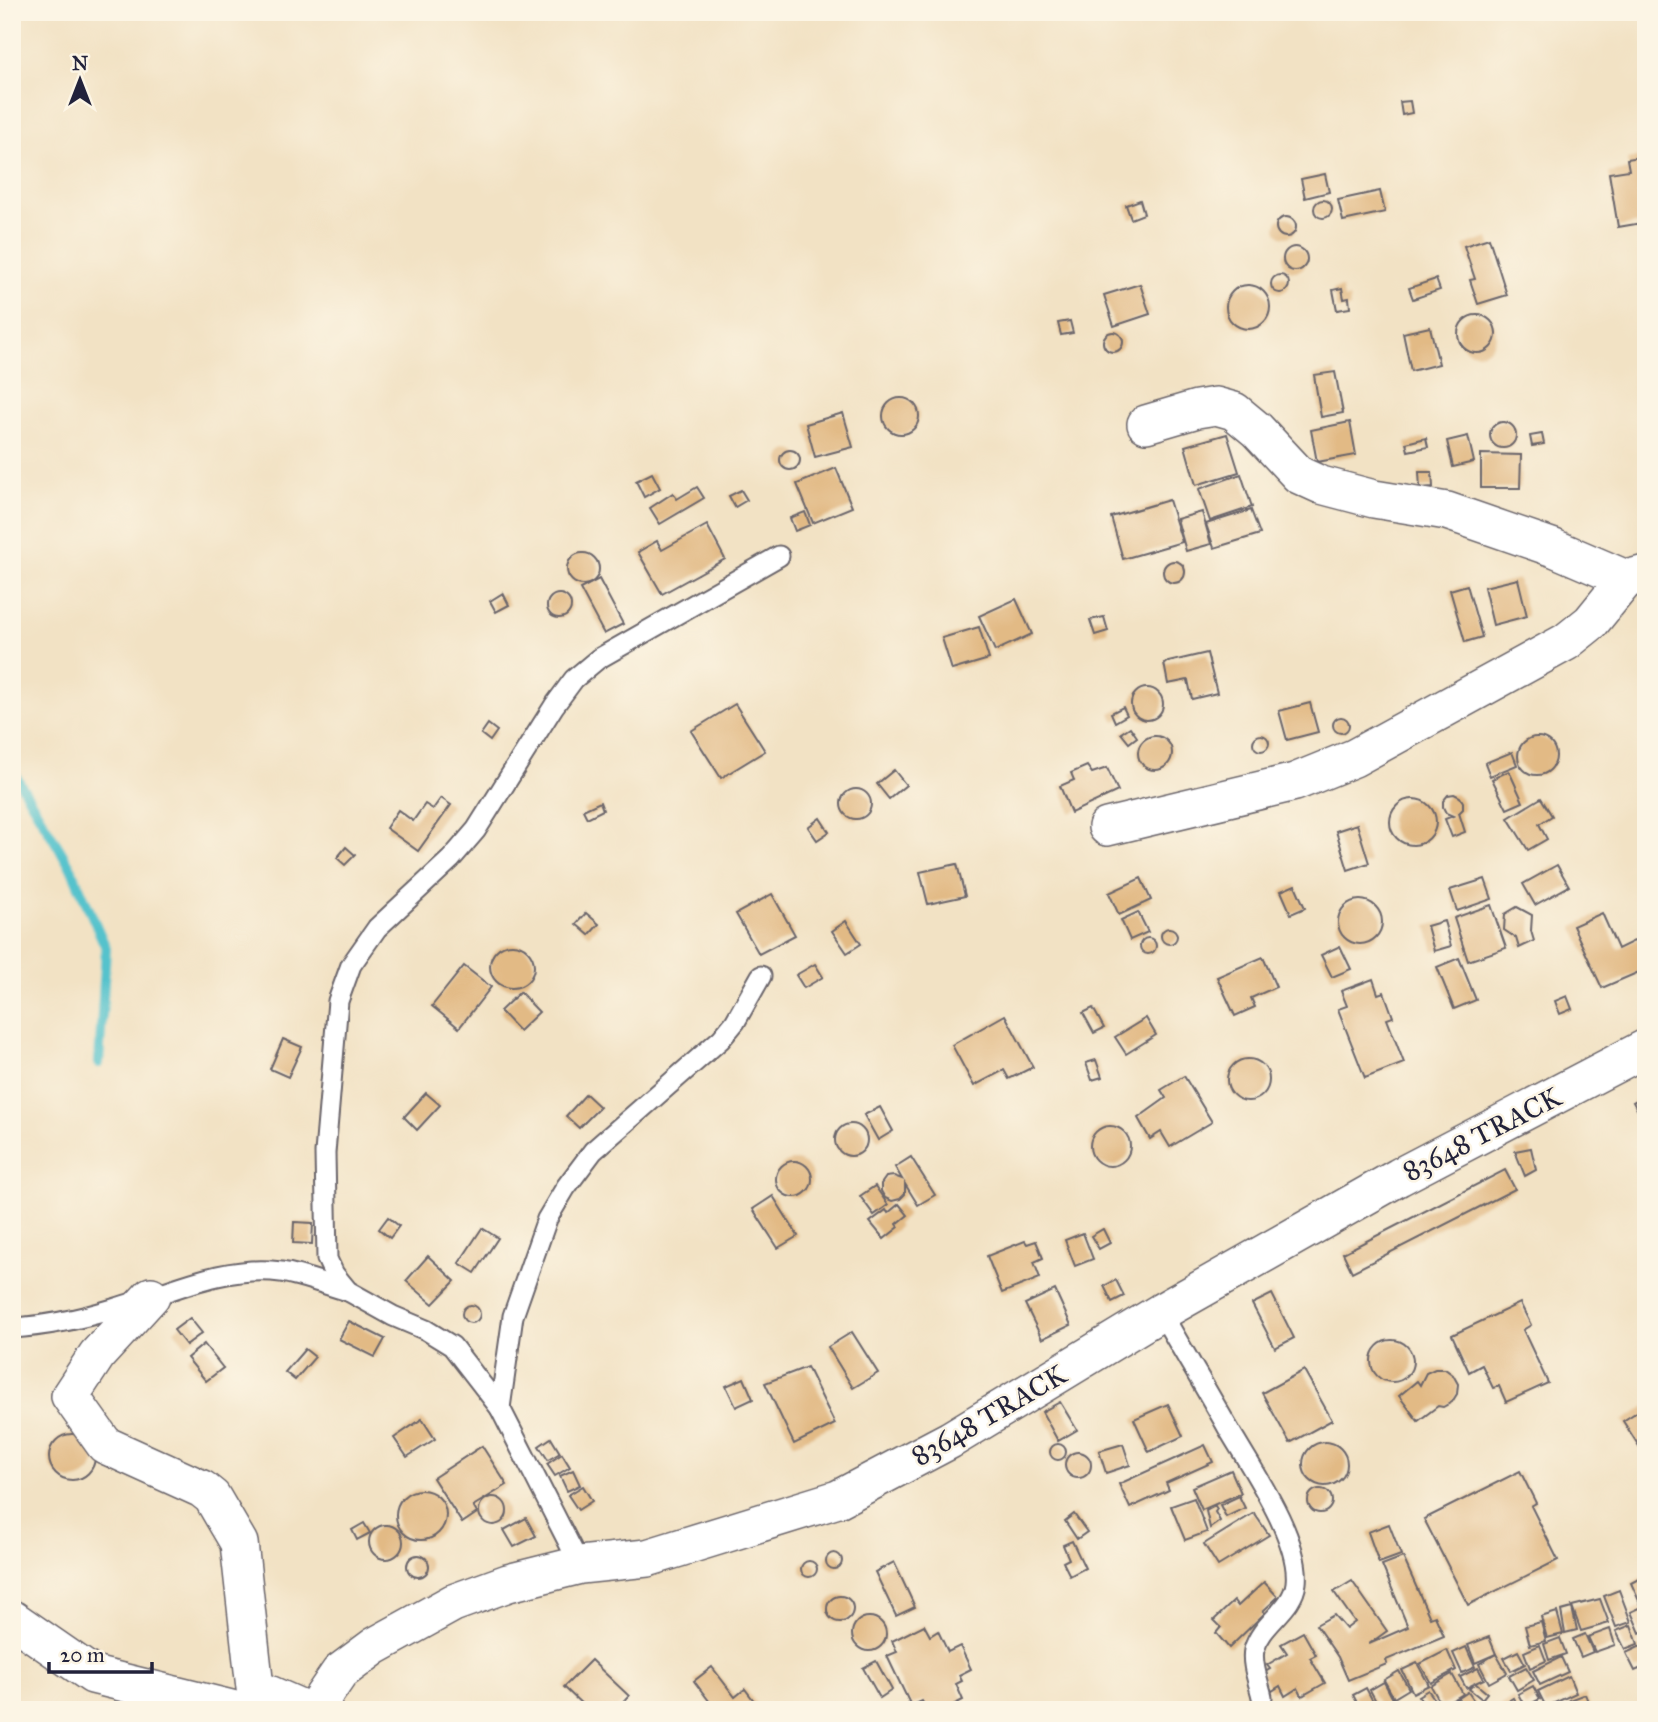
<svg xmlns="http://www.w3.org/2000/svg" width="1658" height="1722" font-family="'IM FELL Great Primer',serif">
<rect width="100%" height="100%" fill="#fcf5e5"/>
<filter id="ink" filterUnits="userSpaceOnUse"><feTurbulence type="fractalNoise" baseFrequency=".0143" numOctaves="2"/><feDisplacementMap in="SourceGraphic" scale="14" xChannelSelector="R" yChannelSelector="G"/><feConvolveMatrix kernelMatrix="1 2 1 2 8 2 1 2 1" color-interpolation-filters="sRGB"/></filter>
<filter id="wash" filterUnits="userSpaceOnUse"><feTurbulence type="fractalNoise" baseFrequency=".00686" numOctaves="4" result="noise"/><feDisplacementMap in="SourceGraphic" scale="28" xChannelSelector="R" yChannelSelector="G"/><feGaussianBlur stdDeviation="1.57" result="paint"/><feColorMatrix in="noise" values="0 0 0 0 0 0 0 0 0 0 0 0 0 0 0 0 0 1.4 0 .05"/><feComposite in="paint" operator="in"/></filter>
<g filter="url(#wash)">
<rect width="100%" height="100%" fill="#f2e2c4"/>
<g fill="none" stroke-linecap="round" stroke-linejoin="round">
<!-- stream -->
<polyline stroke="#55c2cc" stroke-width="10" points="12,770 71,868 106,948 99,1063"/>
</g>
<g id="blocks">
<!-- building -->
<g fill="#e2ba85">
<polygon points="1410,101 1412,113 1402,115 1400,102"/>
<polygon points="1646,156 1646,217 1641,218 1642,223 1618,227 1609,173 1629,170 1627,159"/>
<polygon points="1325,174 1329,192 1305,198 1301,179"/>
<polygon points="1380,191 1385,212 1343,221 1338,200"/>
<polygon points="1140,200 1144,214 1131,219 1126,205"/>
<circle cx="1323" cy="209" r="9"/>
<circle cx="1286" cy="227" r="10"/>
<polygon points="1489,238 1507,295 1478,304 1470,280 1475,279 1464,246"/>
<circle cx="1295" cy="259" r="12"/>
<circle cx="1280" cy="284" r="9"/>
<polygon points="1436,279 1440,290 1413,299 1409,288"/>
<polygon points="1140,284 1150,314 1114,326 1104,295"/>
<circle cx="1248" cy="307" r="22"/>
<polygon points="1342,288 1344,299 1349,298 1350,308 1337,310 1333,290"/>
<circle cx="1477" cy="334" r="19"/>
<polygon points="1070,321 1073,333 1061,335 1058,323"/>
<polygon points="1430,327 1439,364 1411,371 1403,333"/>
<circle cx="1113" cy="342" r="10"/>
<polygon points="1335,372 1343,413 1321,417 1314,375"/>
<circle cx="901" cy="416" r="18"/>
<polygon points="843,413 853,447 815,457 806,424"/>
<circle cx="1503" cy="435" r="13"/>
<polygon points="1350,422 1356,455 1317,462 1311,430"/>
<polygon points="1227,434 1239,472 1196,485 1185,446"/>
<polygon points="1542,434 1544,444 1532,446 1530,436"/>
<polygon points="1468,436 1474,462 1453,467 1447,441"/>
<polygon points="1426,438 1428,447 1408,451 1406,443"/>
<circle cx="790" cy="460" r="10"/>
<polygon points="1481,454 1521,455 1520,488 1481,488"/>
<polygon points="836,468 852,507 813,523 797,484"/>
<polygon points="1419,472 1432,472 1433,487 1420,488"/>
<polygon points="652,473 660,488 644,497 636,481"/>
<polygon points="1241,474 1252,507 1210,521 1199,489"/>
<polygon points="697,487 704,498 660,524 650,508 673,493 677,499"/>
<polygon points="741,490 747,500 735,507 729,496"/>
<polygon points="1169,500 1182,542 1123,559 1111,517"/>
<polygon points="1251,510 1260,534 1214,548 1206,524"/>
<polygon points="805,512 810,525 795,531 790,518"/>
<polygon points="1202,512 1211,544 1186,551 1177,519"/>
<polygon points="707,525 725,559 662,594 638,552 657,541 662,550"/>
<circle cx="583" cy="569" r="16"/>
<circle cx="1174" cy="572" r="11"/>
<polygon points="599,579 623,624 604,634 580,589"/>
<polygon points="1518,579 1527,616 1493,625 1484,587"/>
<polygon points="1467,585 1482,637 1465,642 1450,590"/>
<polygon points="503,593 509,605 496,612 490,601"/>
<circle cx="559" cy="606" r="12"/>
<polygon points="1016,599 1032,634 995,651 979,616"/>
<polygon points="1104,617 1108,631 1095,635 1090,620"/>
<polygon points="979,627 989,659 952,670 942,638"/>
<polygon points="1207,653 1217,693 1192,699 1188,680 1168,684 1164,663"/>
<circle cx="1147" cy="704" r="16"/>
<polygon points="1310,703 1318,732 1287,740 1279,711"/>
<polygon points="735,704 765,751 721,778 691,731"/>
<polygon points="1123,707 1127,715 1115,722 1111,713"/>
<circle cx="1341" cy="725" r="8"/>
<polygon points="488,724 497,731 490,741 481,734"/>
<polygon points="1130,727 1137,737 1129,743 1121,733"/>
<circle cx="1261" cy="743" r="8"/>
<circle cx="1155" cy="753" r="17"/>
<circle cx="1537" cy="756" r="19"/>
<polygon points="1512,752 1517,765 1490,776 1485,763"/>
<polygon points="1087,766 1092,773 1107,768 1118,791 1071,813 1060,786 1074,780 1071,773"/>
<polygon points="894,770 906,785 889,799 877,784"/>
<polygon points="1509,771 1523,802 1507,809 1492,779"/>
<circle cx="856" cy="804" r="15"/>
<polygon points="1454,794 1460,797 1463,802 1463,809 1459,813 1465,832 1452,837 1445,819 1453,816 1446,813 1443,807 1443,801 1448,795"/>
<polygon points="441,798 451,805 418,851 386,828 398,810 413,821 425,804 433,809"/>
<polygon points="1541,798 1552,816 1539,824 1547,839 1528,850 1508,818"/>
<circle cx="1413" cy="822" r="23"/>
<polygon points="600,802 603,810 587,818 583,810"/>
<polygon points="820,818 829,832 817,840 808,827"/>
<polygon points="1357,824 1369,863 1348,870 1336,831"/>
<polygon points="346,847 355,855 345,865 337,858"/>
<polygon points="957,864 965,896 928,904 920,872"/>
<polygon points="1557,865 1569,886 1535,905 1523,884"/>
<polygon points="1141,878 1151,900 1119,915 1109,893"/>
<polygon points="1485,879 1492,899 1457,911 1450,890"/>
<polygon points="1295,885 1305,908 1291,914 1281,891"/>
<polygon points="772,894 795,935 759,954 736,914"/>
<circle cx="1360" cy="922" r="22"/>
<polygon points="1491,905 1506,948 1468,961 1454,918"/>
<polygon points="1517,907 1532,915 1531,931 1534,941 1519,948 1516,938 1504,930 1505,914"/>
<polygon points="1138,912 1148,932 1130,940 1121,920"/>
<polygon points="586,913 599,924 589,935 576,924"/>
<polygon points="1602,913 1618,949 1638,939 1646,956 1646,969 1602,988 1573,926"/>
<polygon points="846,921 861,944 847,953 832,931"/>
<polygon points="1444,921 1451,946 1434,951 1427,926"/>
<circle cx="1169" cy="936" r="8"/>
<circle cx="1148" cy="946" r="8"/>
<circle cx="512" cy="966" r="22"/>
<polygon points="1340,946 1351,969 1332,977 1321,955"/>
<polygon points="1263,957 1276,987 1251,998 1255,1007 1235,1016 1217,977"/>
<polygon points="1459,958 1476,1000 1454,1009 1437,967"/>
<polygon points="815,964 823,977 804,988 796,975"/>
<polygon points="464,966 491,987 459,1028 432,1006"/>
<polygon points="1373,979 1378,994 1384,992 1393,1017 1387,1019 1404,1063 1365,1078 1338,1009 1347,1006 1341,991"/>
<polygon points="520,992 539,1012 519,1031 500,1011"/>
<polygon points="1567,996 1572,1009 1560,1014 1555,1001"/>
<polygon points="1093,1008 1104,1028 1094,1033 1083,1013"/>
<polygon points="1005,1015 1033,1067 1009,1079 1004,1070 974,1086 952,1045"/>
<polygon points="1146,1018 1156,1035 1126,1054 1115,1037"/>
<polygon points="283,1039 302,1047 288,1077 270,1069"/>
<circle cx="1248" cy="1080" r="21"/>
<polygon points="1096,1060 1102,1077 1092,1080 1086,1063"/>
<polygon points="1184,1076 1212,1122 1170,1147 1161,1132 1150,1139 1138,1118 1166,1098 1161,1090"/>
<polygon points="426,1093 440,1105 417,1130 404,1117"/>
<polygon points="586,1094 600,1107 579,1128 566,1116"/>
<polygon points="1646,1095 1646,1109 1639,1113 1633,1102"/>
<polygon points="880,1107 893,1131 878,1140 864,1115"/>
<circle cx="851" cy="1140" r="16"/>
<circle cx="1110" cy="1146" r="20"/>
<polygon points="1531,1148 1536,1170 1525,1176 1515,1151"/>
<polygon points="911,1157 935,1195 918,1205 905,1184 905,1194 900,1199 892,1201 885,1198 881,1191 881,1184 886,1177 894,1176 902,1179 895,1167"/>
<circle cx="794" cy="1179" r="18"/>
<polygon points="1505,1170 1515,1189 1352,1272 1343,1253"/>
<polygon points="875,1186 888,1205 874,1215 860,1196"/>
<polygon points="773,1196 798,1236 778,1248 753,1209"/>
<polygon points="899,1204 908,1215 897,1224 899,1227 884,1239 870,1222 886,1210 888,1213"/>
<polygon points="388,1217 399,1226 390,1238 379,1229"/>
<polygon points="294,1222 313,1223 312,1244 293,1243"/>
<polygon points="482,1228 498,1238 475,1273 459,1263"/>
<polygon points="1103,1229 1110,1243 1099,1249 1091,1236"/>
<polygon points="1083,1233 1093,1259 1075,1266 1065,1240"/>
<polygon points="1025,1241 1027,1244 1036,1241 1043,1258 1034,1262 1040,1278 1002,1293 987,1256"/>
<polygon points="428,1256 455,1281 433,1304 406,1281"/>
<polygon points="1116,1280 1124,1296 1112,1302 1104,1286"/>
<polygon points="1055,1290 1071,1325 1042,1339 1025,1304"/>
<polygon points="1272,1294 1294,1338 1275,1348 1252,1304"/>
<polygon points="1520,1303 1531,1325 1523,1330 1548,1383 1506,1402 1499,1386 1493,1388 1482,1365 1469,1372 1452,1335"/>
<circle cx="471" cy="1314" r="9"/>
<polygon points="190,1318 202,1333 186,1345 174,1330"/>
<polygon points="349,1321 385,1339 375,1357 339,1339"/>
<polygon points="852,1332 878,1373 853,1388 828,1347"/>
<circle cx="1392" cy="1361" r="21"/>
<polygon points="204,1344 223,1368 206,1381 187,1358"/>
<polygon points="305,1349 315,1357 295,1380 285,1372"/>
<polygon points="807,1367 835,1424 794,1444 765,1383"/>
<polygon points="1435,1369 1445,1369 1453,1375 1458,1384 1457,1394 1452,1402 1443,1407 1438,1406 1418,1421 1399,1396 1417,1381 1420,1385 1426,1373"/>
<polygon points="1304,1370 1332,1420 1290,1443 1262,1393"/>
<polygon points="744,1378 753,1399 736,1407 726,1386"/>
<polygon points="1060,1402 1077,1430 1058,1441 1042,1412"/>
<polygon points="1168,1404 1183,1436 1149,1452 1134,1419"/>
<polygon points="1646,1406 1646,1457 1623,1421"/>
<polygon points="422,1419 435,1439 407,1457 394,1438"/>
<circle cx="72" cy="1457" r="23"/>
<polygon points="551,1438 560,1453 548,1460 539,1446"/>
<circle cx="1325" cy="1464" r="22"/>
<polygon points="1123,1444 1130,1465 1106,1473 1099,1451"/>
<circle cx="1058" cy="1452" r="8"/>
<polygon points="1205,1445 1213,1462 1166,1483 1169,1490 1130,1508 1119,1484"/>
<polygon points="482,1446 507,1485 473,1506 477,1513 462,1523 433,1478"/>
<circle cx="1078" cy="1465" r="13"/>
<polygon points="562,1454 570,1467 555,1476 547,1464"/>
<polygon points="573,1470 580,1485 567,1491 560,1476"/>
<polygon points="1231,1470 1241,1493 1202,1510 1192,1487"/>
<polygon points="1520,1471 1536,1503 1531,1506 1558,1560 1468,1605 1424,1519"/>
<polygon points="583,1486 592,1501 578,1510 568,1495"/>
<circle cx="1320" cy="1501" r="12"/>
<circle cx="421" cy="1515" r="25"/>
<polygon points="1239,1496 1245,1508 1226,1517 1220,1505"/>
<circle cx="493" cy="1511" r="14"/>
<polygon points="1194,1498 1207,1532 1185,1540 1171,1506"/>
<polygon points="1215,1506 1217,1509 1215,1512 1220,1521 1210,1528 1206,1511"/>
<polygon points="1254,1513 1269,1535 1218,1566 1204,1544"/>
<polygon points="1074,1514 1087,1532 1077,1539 1065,1521"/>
<polygon points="526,1518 536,1536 514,1547 504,1530"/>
<polygon points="364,1523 370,1533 357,1540 352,1530"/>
<polygon points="1389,1524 1401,1555 1379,1563 1368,1532"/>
<circle cx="386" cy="1542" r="17"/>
<polygon points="1072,1541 1085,1568 1070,1576 1063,1562 1069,1559 1063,1545"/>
<circle cx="834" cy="1561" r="8"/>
<circle cx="418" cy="1566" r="11"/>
<polygon points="1403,1557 1430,1618 1435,1616 1444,1636 1386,1660 1387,1664 1348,1680 1338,1657 1316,1625 1334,1615 1346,1629 1355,1622 1334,1592 1352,1581 1387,1631 1369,1644 1408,1627 1382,1565"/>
<circle cx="809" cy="1569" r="8"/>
<polygon points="894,1562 915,1607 896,1616 875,1572"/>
<polygon points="1646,1575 1646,1601 1640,1603 1631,1583"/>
<polygon points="1264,1582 1278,1597 1263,1611 1265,1613 1229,1648 1216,1633 1221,1627 1214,1620 1234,1601 1238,1606"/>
<polygon points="1619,1590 1631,1622 1616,1627 1604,1596"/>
<circle cx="840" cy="1609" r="13"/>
<polygon points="1600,1599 1609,1623 1581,1631 1572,1606"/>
<polygon points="1646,1605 1646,1630 1640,1633 1631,1612"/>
<polygon points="1572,1608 1577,1630 1565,1633 1561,1611"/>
<polygon points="1557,1612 1563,1634 1547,1638 1541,1617"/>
<circle cx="869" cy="1634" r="17"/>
<polygon points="1541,1622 1546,1641 1530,1645 1525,1626"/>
<polygon points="924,1625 930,1636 938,1631 948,1652 960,1646 971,1669 959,1675 962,1681 956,1684 963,1700 943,1710 927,1710 922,1701 911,1706 887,1656 897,1652 892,1641"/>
<polygon points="1631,1625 1638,1644 1625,1649 1616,1631"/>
<polygon points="1610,1629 1615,1645 1595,1652 1588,1637"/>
<polygon points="1303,1632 1316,1655 1310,1658 1325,1683 1302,1696 1298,1688 1285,1696 1280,1686 1272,1691 1262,1674 1270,1669 1267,1665 1287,1653 1281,1644"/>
<polygon points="1585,1634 1593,1652 1581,1657 1573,1639"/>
<polygon points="1489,1637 1496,1654 1475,1663 1468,1645"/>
<polygon points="1560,1638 1566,1654 1549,1660 1544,1644"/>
<polygon points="1540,1645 1546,1661 1530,1668 1524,1652"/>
<polygon points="1641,1646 1646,1654 1646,1666 1635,1671 1626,1653"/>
<polygon points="1466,1647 1475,1667 1462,1673 1453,1653"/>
<polygon points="1447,1650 1456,1670 1431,1683 1420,1664"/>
<polygon points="1518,1651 1525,1664 1511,1671 1504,1658"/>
<polygon points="1496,1654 1507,1673 1489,1683 1479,1664"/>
<polygon points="1561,1657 1568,1672 1540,1685 1533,1671"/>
<polygon points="591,1660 629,1696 616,1710 588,1710 564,1687"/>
<polygon points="876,1661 892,1690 880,1698 863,1668"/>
<polygon points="1417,1663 1429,1685 1413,1693 1402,1670"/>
<polygon points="712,1667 735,1697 745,1689 761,1710 716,1710 694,1681"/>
<polygon points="1526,1667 1534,1680 1517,1690 1509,1676"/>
<polygon points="1478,1668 1484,1679 1475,1683 1487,1693 1482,1699 1469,1689 1474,1684 1466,1688 1460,1677"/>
<polygon points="1399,1671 1409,1689 1394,1698 1384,1680"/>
<polygon points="1452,1674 1463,1694 1442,1706 1431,1686"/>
<polygon points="1569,1676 1576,1693 1546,1707 1538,1691"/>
<polygon points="1384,1682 1393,1699 1379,1707 1370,1690"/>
<polygon points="1533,1686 1540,1699 1525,1707 1518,1694"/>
<polygon points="1366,1688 1377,1709 1375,1710 1361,1710 1353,1695"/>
<polygon points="1428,1690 1436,1701 1427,1707 1418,1696"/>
<polygon points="1468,1692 1476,1704 1463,1710 1456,1700"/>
<polygon points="1585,1694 1591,1709 1573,1710 1569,1700"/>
<polygon points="1513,1698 1520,1710 1498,1710 1497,1708"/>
</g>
</g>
</g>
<g filter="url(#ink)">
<use href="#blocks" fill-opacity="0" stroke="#6b656b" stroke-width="2"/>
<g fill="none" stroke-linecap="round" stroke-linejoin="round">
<!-- service casing -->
<g stroke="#6b656b" stroke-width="23">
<g id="service">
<path d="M1161,1312c22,39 45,77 67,116 22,38 73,111 68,155 -3,27 -35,40 -42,67 -3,14 5,33 8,47"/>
<path d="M12,1328c34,-2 68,-9 101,-19 53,-15 110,-45 168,-37 22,3 45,13 67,19"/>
<polyline points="500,1408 513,1316 547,1219 566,1187 593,1151 721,1039 735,1022 761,976"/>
<polyline points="580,1565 500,1408 452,1346 426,1330 393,1316 348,1291 334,1274 327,1259 325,1153 338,1001 351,965 377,928 451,859 476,830 554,706 574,679 598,659 779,556"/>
</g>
</g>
<!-- minor casing -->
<g stroke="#6b656b" stroke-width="40">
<g id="minor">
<polyline points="1146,424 1197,409 1216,406 1234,411 1257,430 1299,475 1321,485 1374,499 1447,511 1554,548 1626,579 1646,574"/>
<polyline points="1107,827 1295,782 1354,758 1566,642 1591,622 1626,579"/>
<polyline points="151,1296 97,1355 70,1396 105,1445 202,1489 212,1497 239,1543 255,1688 305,1710"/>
<polyline points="12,1619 93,1675 235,1710"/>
<polyline points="314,1710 340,1672 375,1646 453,1603 508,1583 580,1565 647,1558 838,1499 950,1440 1161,1312 1399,1177 1646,1048"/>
</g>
</g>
<!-- service -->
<use href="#service" stroke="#fff" stroke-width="19"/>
<!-- minor -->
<use href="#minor" stroke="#fff" stroke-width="37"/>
</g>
</g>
<g text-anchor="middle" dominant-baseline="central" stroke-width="5" stroke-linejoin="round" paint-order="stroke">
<!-- street labels -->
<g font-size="28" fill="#22223b" stroke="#fcf5e5">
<text transform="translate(1482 1134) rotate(-27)">83648 TRACK</text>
<text transform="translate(989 1415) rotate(-30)">83648 TRACK</text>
</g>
</g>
<!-- margin -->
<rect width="1658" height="1722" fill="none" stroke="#fcf5e5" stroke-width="42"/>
<!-- north arrow -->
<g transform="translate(80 80)" stroke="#fcf5e5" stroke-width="5" paint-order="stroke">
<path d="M0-5L12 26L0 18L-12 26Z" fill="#22223b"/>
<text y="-10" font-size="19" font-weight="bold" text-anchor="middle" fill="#22223b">N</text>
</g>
<!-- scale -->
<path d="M49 1662v10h103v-10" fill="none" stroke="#22223b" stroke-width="3.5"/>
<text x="60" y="1662" font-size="21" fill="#22223b" stroke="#fcf5e5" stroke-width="5" paint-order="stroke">20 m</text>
</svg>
